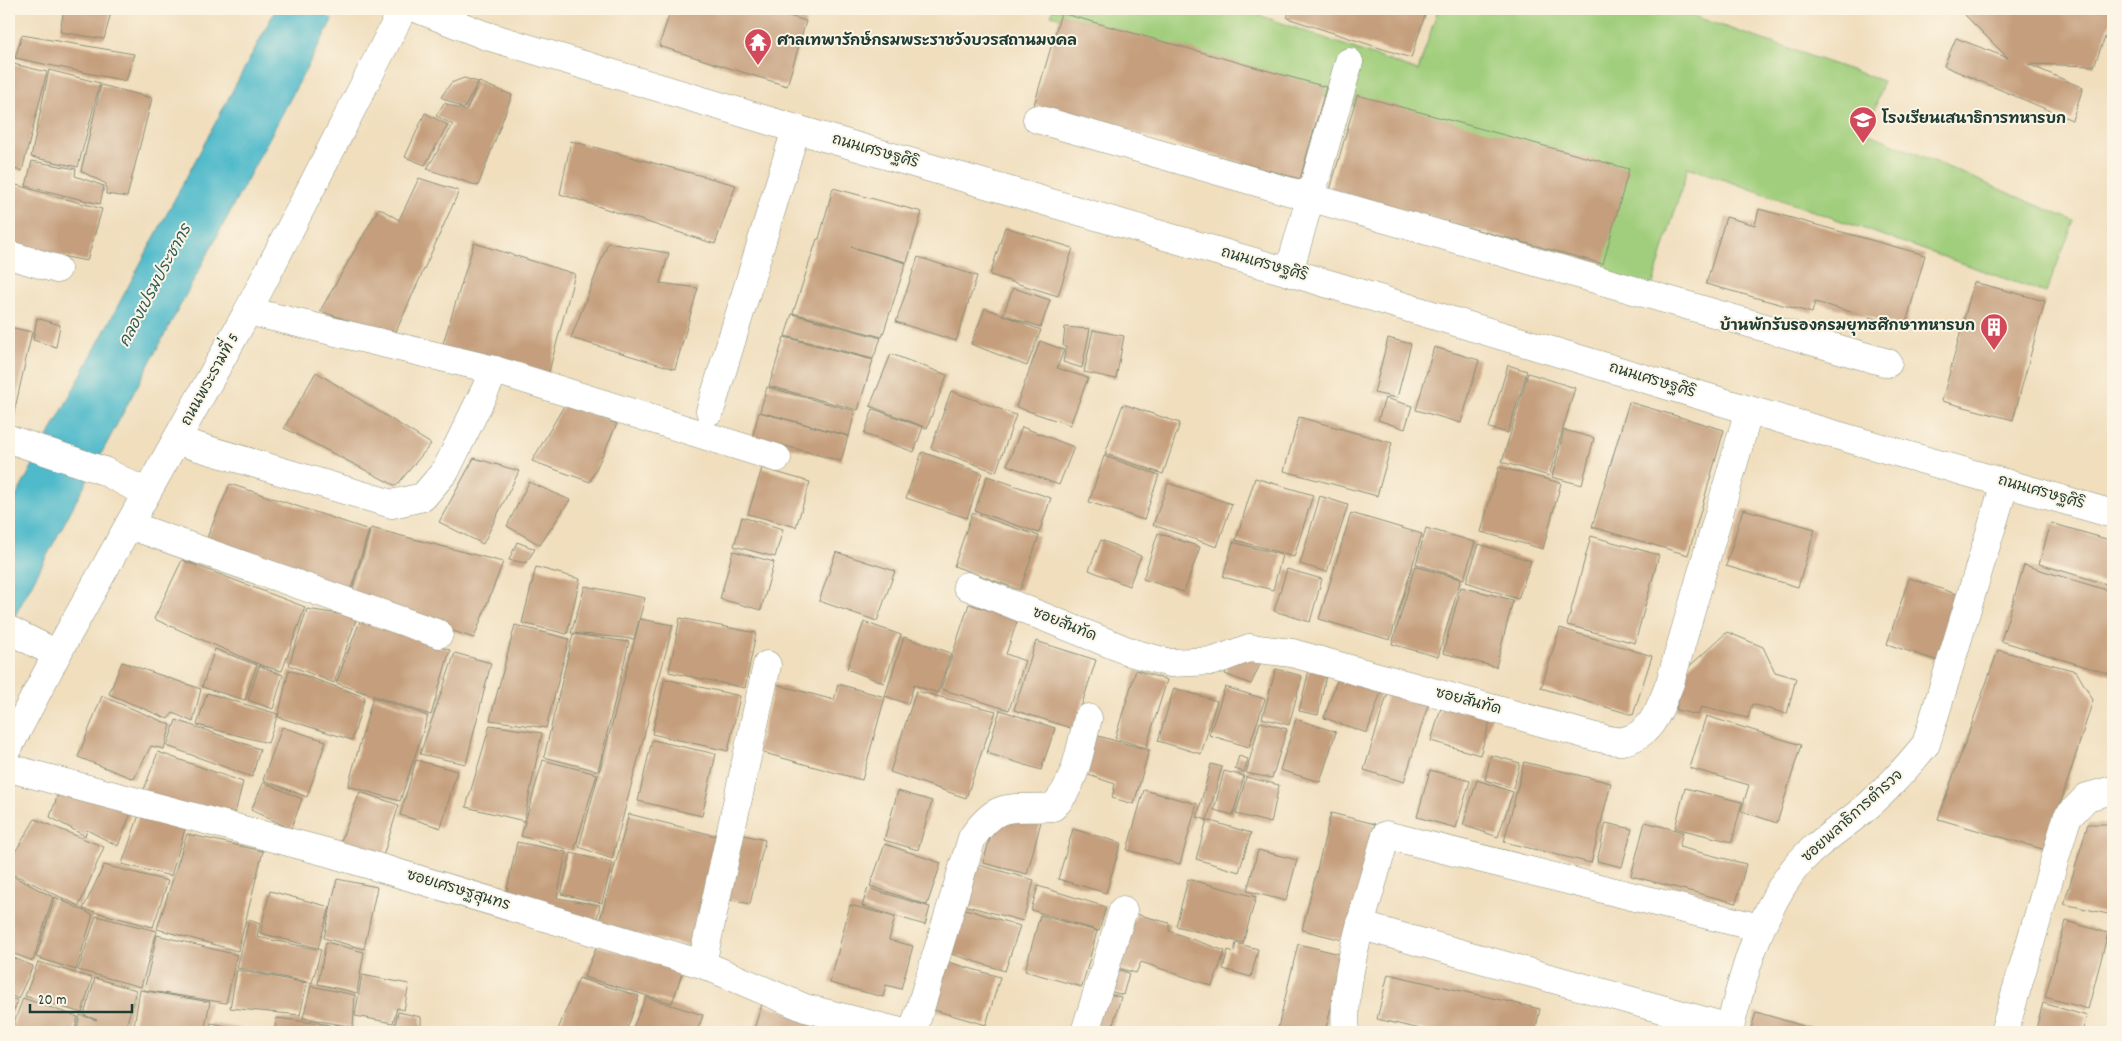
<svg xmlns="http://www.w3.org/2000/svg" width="2122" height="1041" font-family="Dekko,'Playpen Sans Thai',sans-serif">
<rect width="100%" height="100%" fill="#fcf5e5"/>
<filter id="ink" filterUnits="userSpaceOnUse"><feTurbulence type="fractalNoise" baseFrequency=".02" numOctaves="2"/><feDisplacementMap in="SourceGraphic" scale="10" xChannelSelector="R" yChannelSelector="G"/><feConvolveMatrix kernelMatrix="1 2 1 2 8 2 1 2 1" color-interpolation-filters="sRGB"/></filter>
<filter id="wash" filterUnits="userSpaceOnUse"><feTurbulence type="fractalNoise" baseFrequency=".0096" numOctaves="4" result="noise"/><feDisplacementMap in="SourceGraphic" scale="20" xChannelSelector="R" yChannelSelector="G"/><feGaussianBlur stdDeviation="1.12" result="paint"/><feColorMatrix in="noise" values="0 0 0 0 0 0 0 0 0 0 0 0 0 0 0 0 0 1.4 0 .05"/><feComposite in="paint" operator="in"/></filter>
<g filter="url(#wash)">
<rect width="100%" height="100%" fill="#f0debd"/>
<!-- green -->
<polygon fill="#a0ce7b" stroke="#608658" points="1053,9 1242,9 1418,71 1438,9 1673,9 1883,81 1868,133 2074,221 2046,293 1688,167 1652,287 1582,266 1603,180 1051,15"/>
<!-- water -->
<polygon fill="#4fbaca" stroke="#377c7f" points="276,9 338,9 9,627 9,510"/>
<!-- pier -->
<polygon fill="#f0debd" points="316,9 341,9 335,20"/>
<g id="blocks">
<!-- building -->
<g fill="#c59f7d">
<polygon points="64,9 112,9 104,39 60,32"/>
<polygon points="671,9 766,9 806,21 787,86 659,46"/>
<polygon points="1290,9 1427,9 1411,58 1287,18"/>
<polygon points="1963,9 2113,9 2113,16 2094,66 2028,64 2083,88 2072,120 1944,66 1956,38 2008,58 1962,12"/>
<polygon points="1061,13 1326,87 1300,179 1034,105"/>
<polygon points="22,35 134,54 126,81 15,58"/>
<polygon points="9,63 47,72 22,171 9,168"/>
<polygon points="49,70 100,83 78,167 31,157"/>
<polygon points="464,78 478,82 464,109 441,97 451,83"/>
<polygon points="479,82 512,95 478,186 427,169 453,125 436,116 444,103 466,111"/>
<polygon points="101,85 152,98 127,197 106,194 106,184 81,171"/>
<polygon points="1357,95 1629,169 1603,264 1330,190"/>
<polygon points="425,113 448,125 425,165 405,157"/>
<polygon points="571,141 736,185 715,244 560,194"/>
<polygon points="32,161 76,169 75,176 104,186 100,204 26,186"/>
<polygon points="419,178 459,191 394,336 320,311 379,208 399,220"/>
<polygon points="9,183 102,209 87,261 9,246"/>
<polygon points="833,188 922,212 907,262 851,247 906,263 882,337 793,313 817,239 819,239"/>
<polygon points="1759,209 1925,255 1905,327 1815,302 1812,313 1706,284 1726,217 1755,225"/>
<polygon points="1005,227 1073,248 1058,296 990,275"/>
<polygon points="474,243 575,274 547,379 441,350"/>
<polygon points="608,243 669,253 660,283 698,288 675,369 571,338"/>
<polygon points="918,257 977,276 956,341 896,322"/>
<polygon points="1974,282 2045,301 2013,420 1942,401"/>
<polygon points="1013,288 1050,300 1041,327 1003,315"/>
<polygon points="985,308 1041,330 1027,366 971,344"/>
<polygon points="792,314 881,338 873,359 785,336"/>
<polygon points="37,318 60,325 56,347 33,340"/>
<polygon points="9,327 32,332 12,422 9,421"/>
<polygon points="1065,327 1090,329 1082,368 1063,362 1066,347 1063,346"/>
<polygon points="1093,330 1124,336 1116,379 1084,372"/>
<polygon points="784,337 873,360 858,410 769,386"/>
<polygon points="1388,338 1411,344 1397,398 1374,393"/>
<polygon points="1040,341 1064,350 1057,368 1088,378 1070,425 1016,407"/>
<polygon points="1434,347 1479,360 1461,423 1416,410"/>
<polygon points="891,354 947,375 927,428 870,406"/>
<polygon points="1508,365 1527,371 1508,433 1489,428"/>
<polygon points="316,372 431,444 396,486 284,428"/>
<polygon points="1528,373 1575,388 1549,476 1502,462"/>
<polygon points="767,387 855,411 849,436 760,412"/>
<polygon points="951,391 1016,415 996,472 931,448"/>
<polygon points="1385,398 1412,406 1405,429 1378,420"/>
<polygon points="1629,402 1724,430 1688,555 1592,527"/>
<polygon points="565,404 617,424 590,482 532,461"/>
<polygon points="1123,404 1180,423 1163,474 1105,454"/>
<polygon points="873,409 923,427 914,452 864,434"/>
<polygon points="759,412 848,436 841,461 752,437"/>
<polygon points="1299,417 1392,443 1377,496 1284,471"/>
<polygon points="1022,427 1074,447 1059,485 1007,465"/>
<polygon points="1564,430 1594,438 1582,485 1552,477"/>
<polygon points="922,452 982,473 967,518 906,498"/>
<polygon points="1104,456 1159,475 1144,520 1089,502"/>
<polygon points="474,458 519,471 483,544 439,522"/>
<polygon points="1499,467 1561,483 1543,549 1481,532"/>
<polygon points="762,468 810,482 796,527 748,514"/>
<polygon points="987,476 1051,498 1039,533 975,511"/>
<polygon points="1255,478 1313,495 1294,557 1236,540"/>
<polygon points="529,482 570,500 540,545 507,526"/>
<polygon points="1168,483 1232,504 1217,547 1153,525"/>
<polygon points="230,484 369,530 349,595 205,542"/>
<polygon points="1320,496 1348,505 1327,572 1300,564"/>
<polygon points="1743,509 1815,529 1798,587 1726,566"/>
<polygon points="972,513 1039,536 1020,590 954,566"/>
<polygon points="1351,513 1422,534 1390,640 1319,619"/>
<polygon points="742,517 783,529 775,557 734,546"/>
<polygon points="2051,523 2113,541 2113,586 2039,564"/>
<polygon points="371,528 503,562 474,638 350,597"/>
<polygon points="1426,528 1475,542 1464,579 1416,564"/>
<polygon points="1158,533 1200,547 1184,592 1143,579"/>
<polygon points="1591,536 1659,555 1635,643 1567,625"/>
<polygon points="1101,540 1141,556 1129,586 1089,570"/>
<polygon points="517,542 535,549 526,563 509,560"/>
<polygon points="1233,542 1282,555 1273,590 1223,577"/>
<polygon points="1479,544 1531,561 1518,599 1466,582"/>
<polygon points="733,551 774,562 761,610 720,599"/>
<polygon points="836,552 895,571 877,621 819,601"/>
<polygon points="182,560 305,607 282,671 263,666 154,619"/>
<polygon points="2024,565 2113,592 2113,675 2001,641"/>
<polygon points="1415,566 1461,579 1438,657 1392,644"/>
<polygon points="536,567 580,579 567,634 522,623"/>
<polygon points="1287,569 1322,579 1310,622 1274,611"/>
<polygon points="1909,578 1965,597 1944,663 1887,644"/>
<polygon points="585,586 645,598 634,639 571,633"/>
<polygon points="1461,587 1513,600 1496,667 1443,653"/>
<polygon points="969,604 1018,619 1006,654 1025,661 1009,710 941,689"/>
<polygon points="307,609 357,617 334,683 289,665"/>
<polygon points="680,618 756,633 745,688 669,672"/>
<polygon points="640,619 673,625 612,859 579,847"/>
<polygon points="360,621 450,650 431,715 336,683"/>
<polygon points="864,622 901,635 884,683 847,669"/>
<polygon points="515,625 569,639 546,728 490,720"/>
<polygon points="1560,628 1652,656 1633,715 1541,688"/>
<polygon points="1727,632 1763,647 1775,672 1796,678 1787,714 1752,704 1748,718 1701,707 1698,715 1676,710 1683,672"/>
<polygon points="573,634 629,642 598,771 544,757"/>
<polygon points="904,637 951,653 938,693 914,685 908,704 885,696"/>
<polygon points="1036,641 1096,660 1074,729 1014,710"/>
<polygon points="215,649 257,665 245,700 202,687"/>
<polygon points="1998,650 2076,671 2093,700 2046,850 1938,819"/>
<polygon points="455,653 491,663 466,764 420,754"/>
<polygon points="1264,656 1251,684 1225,674 1230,658"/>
<polygon points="122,662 201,689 193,722 173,713 168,719 109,694"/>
<polygon points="259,666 283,675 273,709 248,700"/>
<polygon points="1310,666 1327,670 1318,715 1299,711"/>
<polygon points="1276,669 1302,676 1289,725 1262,718"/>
<polygon points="289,670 365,697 352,740 278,717"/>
<polygon points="1136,670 1167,680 1146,748 1115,738"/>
<polygon points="1340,671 1383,686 1367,733 1324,718"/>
<polygon points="665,679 740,696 728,751 652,734"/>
<polygon points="775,684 834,700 838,684 885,697 862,780 757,751"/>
<polygon points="1225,687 1265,699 1249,747 1209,735"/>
<polygon points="1174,688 1217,701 1201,754 1158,741"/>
<polygon points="916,691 996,711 966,798 890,772"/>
<polygon points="1388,692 1428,705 1404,782 1364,770"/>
<polygon points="207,693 278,714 268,743 197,725"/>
<polygon points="102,696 171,725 164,749 151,746 134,779 78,757"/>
<polygon points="373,697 428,716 400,801 348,786"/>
<polygon points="1443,701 1492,715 1480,755 1431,741"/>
<polygon points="1000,710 1055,728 1041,770 987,753"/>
<polygon points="1706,716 1801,745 1777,823 1741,811 1749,785 1690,768"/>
<polygon points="1296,719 1336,732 1320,782 1280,770"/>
<polygon points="176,720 260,749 252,777 167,746"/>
<polygon points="1260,722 1287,729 1272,778 1246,773"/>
<polygon points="490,725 542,733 524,821 466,807"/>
<polygon points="282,727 326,741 307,797 263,780"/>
<polygon points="1091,734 1149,750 1134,804 1112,798 1115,784 1080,772"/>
<polygon points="652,740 716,754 702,816 638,801"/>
<polygon points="158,752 243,782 233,821 143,792"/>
<polygon points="1491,755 1520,763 1513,788 1485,780"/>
<polygon points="1239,756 1248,759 1244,772 1235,769"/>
<polygon points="416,760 457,771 441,828 400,815"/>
<polygon points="543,760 597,774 574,851 521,836"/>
<polygon points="1524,762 1611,783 1591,863 1504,842"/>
<polygon points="1211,764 1222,767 1207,820 1197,817"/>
<polygon points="1430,770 1470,781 1456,828 1417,817"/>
<polygon points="1224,771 1244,776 1233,815 1214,810"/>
<polygon points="1246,777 1279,785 1271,823 1236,814"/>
<polygon points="1477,780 1513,792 1498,837 1463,825"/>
<polygon points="264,782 302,799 291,829 251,810"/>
<polygon points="61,786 132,810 118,846 87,830 85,836 50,817"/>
<polygon points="1685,788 1742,802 1732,842 1675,828"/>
<polygon points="1144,790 1197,804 1180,864 1127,850"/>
<polygon points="898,791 932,801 918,850 884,840"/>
<polygon points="360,792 399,805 383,856 340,843"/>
<polygon points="140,812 186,826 171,876 122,864"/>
<polygon points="1331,813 1375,824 1347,941 1302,930"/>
<polygon points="629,814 717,836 692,946 598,927"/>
<polygon points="996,815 1042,818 1027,874 983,863"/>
<polygon points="35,819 104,847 79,906 9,872 9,862"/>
<polygon points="1207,820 1251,833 1239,872 1196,859"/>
<polygon points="1645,822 1683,832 1679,847 1746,864 1736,903 1631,876"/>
<polygon points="1606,823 1632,829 1622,867 1597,861"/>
<polygon points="2088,824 2113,824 2113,891 2108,914 2064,904"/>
<polygon points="1073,829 1121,843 1106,893 1058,879"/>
<polygon points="736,833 765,840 750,904 721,898"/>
<polygon points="187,834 263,851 238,951 157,929"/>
<polygon points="517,842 566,852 557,898 600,905 595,927 505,899"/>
<polygon points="885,844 941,863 927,905 870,886"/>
<polygon points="1258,850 1297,860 1286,901 1247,891"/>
<polygon points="571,853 612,863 602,903 561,894"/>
<polygon points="971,863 1034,880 1023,921 960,904"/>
<polygon points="104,865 168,881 153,927 83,909"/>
<polygon points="9,874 53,897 33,961 9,952"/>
<polygon points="337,879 377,887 364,949 324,938"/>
<polygon points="1188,879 1256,897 1243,943 1176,926"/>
<polygon points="1038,886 1106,907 1099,931 1031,910"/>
<polygon points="868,888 930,907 925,925 862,906"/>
<polygon points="270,891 330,907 318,948 260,933"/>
<polygon points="55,897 93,915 76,970 36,957"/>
<polygon points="850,905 895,917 889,940 913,946 901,989 886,985 883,997 830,983"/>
<polygon points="959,907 1020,926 1005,971 945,952"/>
<polygon points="1136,914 1169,923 1169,931 1225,951 1212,986 1141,962 1136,973 1111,966 1125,918 1134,920"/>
<polygon points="1040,915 1097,931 1082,987 1025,971"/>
<polygon points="96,916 157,931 141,987 78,970"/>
<polygon points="249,920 260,924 257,937 321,950 312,983 237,968"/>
<polygon points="2066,921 2108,933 2088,1009 2045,997"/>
<polygon points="157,935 237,955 226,1003 144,990"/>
<polygon points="326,942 364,952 357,993 318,984"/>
<polygon points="1236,943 1258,949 1251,977 1223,969 1228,950 1234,952"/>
<polygon points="1298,944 1344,955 1325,1032 1277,1032"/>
<polygon points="597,946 683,970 672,1003 584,977"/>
<polygon points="9,956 33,966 18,999 9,994"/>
<polygon points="941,960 1000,977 986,1025 927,1008"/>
<polygon points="38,962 92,978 82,1013 25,996"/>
<polygon points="1107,966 1129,973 1123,995 1100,988"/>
<polygon points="237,970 307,983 300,1015 230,1008"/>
<polygon points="1388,974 1540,1009 1535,1032 1433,1032 1377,1019"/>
<polygon points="362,975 409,984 404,1010 397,1008 393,1023 355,1016"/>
<polygon points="95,978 136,990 126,1027 131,1028 130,1032 76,1032 80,1015 97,1020 84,1015"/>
<polygon points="579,978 639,996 626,1032 557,1032"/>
<polygon points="311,986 355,995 353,1027 303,1018"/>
<polygon points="140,990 210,1002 204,1032 133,1032"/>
<polygon points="1101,992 1121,997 1111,1032 1089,1032"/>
<polygon points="9,997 18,1001 9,1021"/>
<polygon points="646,997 703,1015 697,1032 631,1032"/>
<polygon points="23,998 78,1017 74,1032 11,1031"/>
<polygon points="2043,1003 2087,1016 2082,1032 2035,1032"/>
<polygon points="762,1004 821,1022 817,1032 753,1032"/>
<polygon points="398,1012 421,1017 421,1032 393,1032"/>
<polygon points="1756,1012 1824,1032 1750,1032"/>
<polygon points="277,1018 330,1025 329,1032 274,1032"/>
<polygon points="211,1023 253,1031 253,1032 209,1032"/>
<polygon points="335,1025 362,1032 333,1032"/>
<polygon points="1182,1028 1194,1032 1181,1032"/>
</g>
</g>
</g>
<g filter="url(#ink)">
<use href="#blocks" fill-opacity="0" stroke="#888e78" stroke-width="1"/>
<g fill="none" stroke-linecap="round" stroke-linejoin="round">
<!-- minor casing -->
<g stroke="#888e78" stroke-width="29">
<g id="minor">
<polyline points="418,9 484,35 796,129 1289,272 1749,410 2113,514"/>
<polyline points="1037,119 1888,363"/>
<polyline points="9,255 57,269"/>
<polyline points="1289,272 1349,62"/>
<polyline points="248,311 495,370 777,458"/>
<polyline points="710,411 796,129"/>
<polyline points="9,439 104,471 146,493"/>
<polyline points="178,441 392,504 423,497 446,470 495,370"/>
<polyline points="129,525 439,634"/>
<path d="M967,586l166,67 37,10 44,-2 35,-13 43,5 303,84c8,1 19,5 27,4 30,-5 38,-33 48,-58l79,-273"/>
<polyline points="9,630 57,654"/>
<polyline points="9,768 330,853 702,964 805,1008 901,1032"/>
<polyline points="1362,926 1730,1028"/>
<polyline points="702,964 767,665"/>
<path d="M913,1032l59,-194c27,-39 39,-28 81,-31 23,-22 27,-59 35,-89"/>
<polyline points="1085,1032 1123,910"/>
<path d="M1346,1032c-6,-56 25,-141 40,-197l374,93"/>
<path d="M1729,1032c13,-54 29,-113 62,-159 20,-28 53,-46 78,-68 22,-19 39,-39 57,-61l79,-261"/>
<polyline points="2004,1032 2067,818 2087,797 2113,790"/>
</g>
</g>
<!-- major casing -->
<g stroke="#888e78" stroke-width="29">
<polyline id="major" points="9,746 57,654 248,311 403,9"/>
</g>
<!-- minor -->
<use href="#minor" stroke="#fff" stroke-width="28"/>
<!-- major -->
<use href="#major" stroke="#fff" stroke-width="28"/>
</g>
</g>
<!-- icons -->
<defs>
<g id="temple-pin" transform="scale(1.4375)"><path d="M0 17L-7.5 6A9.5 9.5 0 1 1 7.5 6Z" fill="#d1495b" stroke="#fcf5e5"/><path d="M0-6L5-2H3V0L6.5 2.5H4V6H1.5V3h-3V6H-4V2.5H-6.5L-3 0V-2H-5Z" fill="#fff"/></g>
<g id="university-pin" transform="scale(1.4375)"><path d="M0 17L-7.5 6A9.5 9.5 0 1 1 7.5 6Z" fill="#d1495b" stroke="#fcf5e5"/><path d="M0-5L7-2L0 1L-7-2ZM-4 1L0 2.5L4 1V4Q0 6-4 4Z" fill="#fff"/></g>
<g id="building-pin" transform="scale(1.4375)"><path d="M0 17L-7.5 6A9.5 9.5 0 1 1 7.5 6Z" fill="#d1495b" stroke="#fcf5e5"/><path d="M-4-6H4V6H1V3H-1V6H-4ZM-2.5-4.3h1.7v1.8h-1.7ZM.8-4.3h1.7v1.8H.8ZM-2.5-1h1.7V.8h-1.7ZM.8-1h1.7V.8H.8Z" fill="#fff"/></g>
</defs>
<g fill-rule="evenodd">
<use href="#temple-pin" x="758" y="42"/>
<use href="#university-pin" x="1863" y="120"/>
<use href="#building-pin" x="1994" y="327"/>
</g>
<g text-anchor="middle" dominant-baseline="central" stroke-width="4" stroke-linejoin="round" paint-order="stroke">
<!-- poi labels -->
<g font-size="15" font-weight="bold" fill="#1f3d34" stroke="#fcf5e5" text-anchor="start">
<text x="777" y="42">ศาลเทพารักษ์กรมพระราชวังบวรสถานมงคล</text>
<text x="1882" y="120">โรงเรียนเสนาธิการทหารบก</text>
<text x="1975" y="327" text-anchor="end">บ้านพักรับรองกรมยุทธศึกษาทหารบก</text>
</g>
<!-- street labels -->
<g font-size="15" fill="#1f3d34" stroke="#fcf5e5">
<text transform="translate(875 152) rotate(16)">ถนนเศรษฐศิริ</text>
<text transform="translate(1264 265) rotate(16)">ถนนเศรษฐศิริ</text>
<text transform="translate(211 380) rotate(-61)">ถนนพระรามที่ 5</text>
<text transform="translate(1652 381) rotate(17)">ถนนเศรษฐศิริ</text>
<text transform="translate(2041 493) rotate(16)">ถนนเศรษฐศิริ</text>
<text transform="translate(1064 625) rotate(22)">ซอยสันทัด</text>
<text transform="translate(1468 702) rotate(15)">ซอยสันทัด</text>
<text transform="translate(1853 817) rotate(-42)">ซอยพลาธิการตำรวจ</text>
<text transform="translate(458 891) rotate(17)">ซอยเศรษฐสุนทร</text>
</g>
<!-- water labels -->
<g font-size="16" font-style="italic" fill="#2b5c5a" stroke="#fcf5e5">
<text transform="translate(156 286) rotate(-62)">คลองเปรมประชากร</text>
</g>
</g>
<!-- margin -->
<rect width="2122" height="1041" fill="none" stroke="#fcf5e5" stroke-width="30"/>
<!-- scale -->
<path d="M30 1004v8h102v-8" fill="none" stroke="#1f3d34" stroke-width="2.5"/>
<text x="38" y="1004" font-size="15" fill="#1f3d34" stroke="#fcf5e5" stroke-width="4" paint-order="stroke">20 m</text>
</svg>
